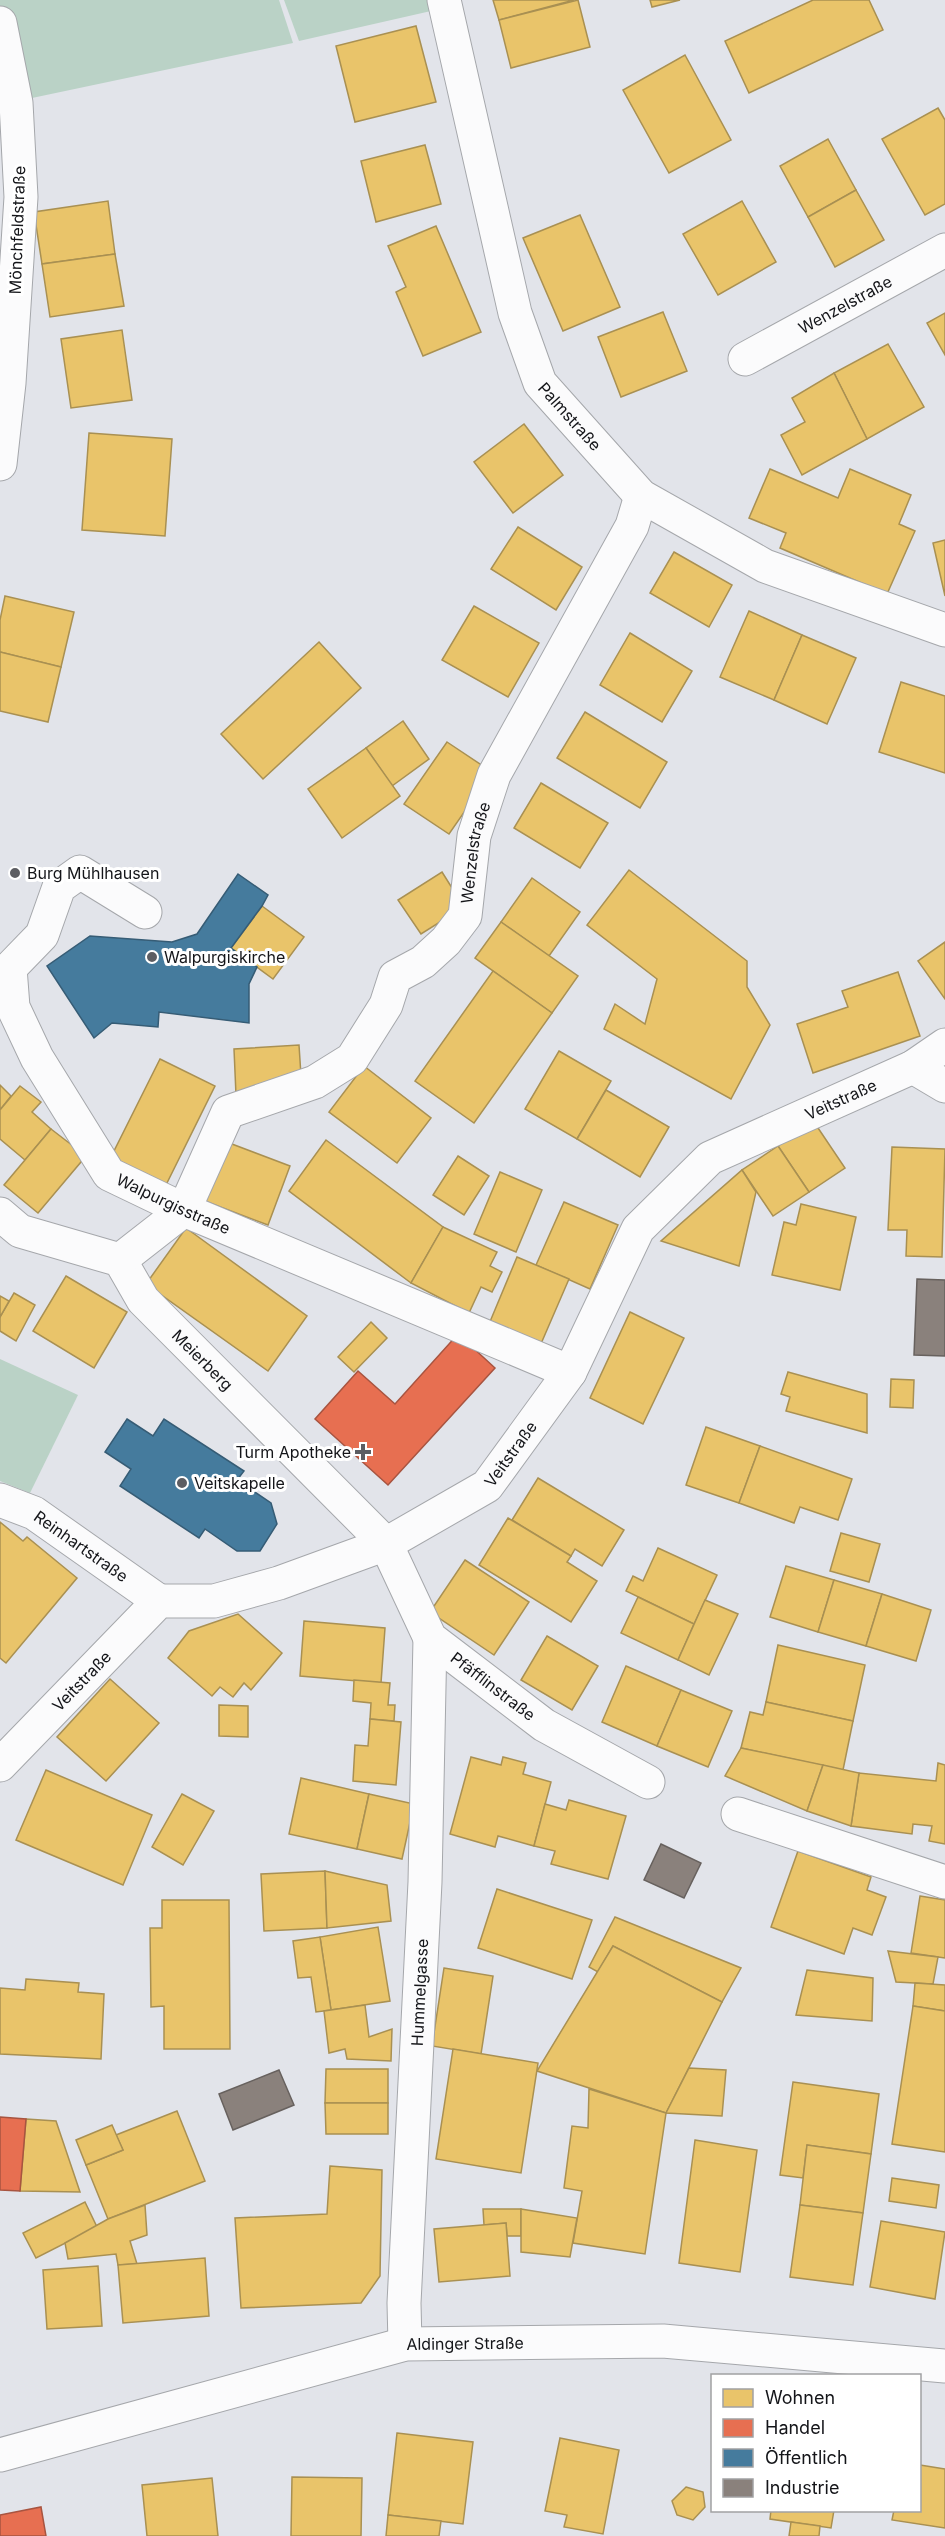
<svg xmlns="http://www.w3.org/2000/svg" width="945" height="2536" font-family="Inter,sans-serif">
<rect width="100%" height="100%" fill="#e2e4ea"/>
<!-- green -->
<g fill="#bad2c6">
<polygon points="0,0 279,0 293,43 32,98 0,92"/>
<polygon points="284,0 428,0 431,11 299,41"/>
<polygon points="0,1359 78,1395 30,1493 0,1481"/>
</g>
<!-- homes -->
<g fill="#e9c46a" stroke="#a99052" stroke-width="1.5">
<polygon points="493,0 574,0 499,20"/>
<polygon points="578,0 590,47 511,68 499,20"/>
<polygon points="650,0 680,0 652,7"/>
<polygon points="813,0 869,0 883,30 749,93 725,41"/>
<polygon points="416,26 436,102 355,122 336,46"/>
<polygon points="685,55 731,140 669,173 623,90"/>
<polygon points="938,108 945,120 945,204 925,215 882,139"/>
<polygon points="828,139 856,190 808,217 780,166"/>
<polygon points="425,145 441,204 376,222 361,161"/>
<polygon points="856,190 884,240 835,267 808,217"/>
<polygon points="108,201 115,254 42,264 34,212"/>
<polygon points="742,201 776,262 718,295 683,234"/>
<polygon points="580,215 620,307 563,331 523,238"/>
<polygon points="436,226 481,332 423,356 396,292 406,287 388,246"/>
<polygon points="115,254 124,306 50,317 42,264"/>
<polygon points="663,312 687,371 621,397 598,337"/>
<polygon points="945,313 945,355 927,323"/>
<polygon points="122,330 132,400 71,408 61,339"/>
<polygon points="888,344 924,407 867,439 834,373"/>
<polygon points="834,373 867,439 802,475 781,435 805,422 792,398"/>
<polygon points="524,424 563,475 513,513 474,462"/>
<polygon points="89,433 172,439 165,536 82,530"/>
<polygon points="770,469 838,498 850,469 911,495 899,524 915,531 887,594 780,548 786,533 749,518"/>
<polygon points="518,527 582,567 556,610 491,569"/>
<polygon points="945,540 945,596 933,543"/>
<polygon points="674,552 732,585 709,627 650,593"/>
<polygon points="5,596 74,612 61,667 0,652 0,620"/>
<polygon points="474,606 539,643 508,697 442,660"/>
<polygon points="749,611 802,635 774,700 720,677"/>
<polygon points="630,633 692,671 662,722 600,685"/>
<polygon points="802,635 856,658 827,724 774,700"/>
<polygon points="319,642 361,688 263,779 221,734"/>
<polygon points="0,652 61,667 48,722 0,711"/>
<polygon points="901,682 945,696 945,773 879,752"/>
<polygon points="585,712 667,762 640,808 557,758"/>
<polygon points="403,721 429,759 392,786 366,748"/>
<polygon points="447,742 492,772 449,834 404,804"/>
<polygon points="366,748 400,796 342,838 308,789"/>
<polygon points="541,783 608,823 580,868 514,828"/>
<polygon points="629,870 747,961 747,987 770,1025 731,1099 604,1029 615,1004 645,1024 657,979 587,925"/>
<polygon points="442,872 464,907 421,934 398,900"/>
<polygon points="532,878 580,912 549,956 501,922"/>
<polygon points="262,906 304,937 273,979 231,948"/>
<polygon points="501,922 578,976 552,1013 475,958"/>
<polygon points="945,942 945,999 918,961"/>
<polygon points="493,971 552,1013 474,1123 415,1081"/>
<polygon points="898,972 920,1036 813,1073 797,1024 848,1007 842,991"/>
<polygon points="299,1045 302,1091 236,1095 234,1049"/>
<polygon points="559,1051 611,1081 577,1139 525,1109"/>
<polygon points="160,1059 215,1086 161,1195 106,1167"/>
<polygon points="364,1066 431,1118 397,1163 329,1112"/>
<polygon points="0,1085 11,1096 0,1110"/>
<polygon points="20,1086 41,1102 32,1112 51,1129 25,1160 0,1139 0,1110"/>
<polygon points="606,1090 669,1127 640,1177 577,1139"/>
<polygon points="814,1122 845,1168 809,1192 778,1146"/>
<polygon points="51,1129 86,1156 38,1213 4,1185"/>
<polygon points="326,1140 443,1227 411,1283 289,1191"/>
<polygon points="224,1141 290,1166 268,1225 202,1200"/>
<polygon points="778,1146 809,1192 773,1216 742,1170"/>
<polygon points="892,1147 945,1149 942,1257 906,1256 907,1230 888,1230"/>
<polygon points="458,1156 489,1176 464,1215 433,1195"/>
<polygon points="742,1170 756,1192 739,1266 661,1241"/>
<polygon points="500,1172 542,1190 516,1252 474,1234"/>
<polygon points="564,1202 618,1225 590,1289 536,1265"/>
<polygon points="801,1204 856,1217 840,1290 772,1275 784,1222 796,1225"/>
<polygon points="443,1227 497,1252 490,1266 502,1272 492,1292 481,1287 469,1313 411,1283"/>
<polygon points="186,1228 307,1316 268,1371 146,1284"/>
<polygon points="517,1257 569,1279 540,1346 489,1324"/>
<polygon points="66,1276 127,1312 94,1368 33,1331"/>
<polygon points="14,1293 35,1305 16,1341 0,1331 0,1317"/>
<polygon points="0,1296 9,1301 0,1317"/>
<polygon points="630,1312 684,1338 643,1424 590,1398"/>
<polygon points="371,1322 387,1338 354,1372 338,1357"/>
<polygon points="788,1372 867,1394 867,1433 786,1411 790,1397 781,1394"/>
<polygon points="891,1379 914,1380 913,1408 890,1407"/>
<polygon points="706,1427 760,1446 739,1503 686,1485"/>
<polygon points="760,1446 852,1479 838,1520 800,1507 794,1523 739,1503"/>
<polygon points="538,1478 624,1530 602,1566 575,1549 571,1556 512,1520"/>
<polygon points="508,1518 571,1556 567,1562 597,1581 571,1622 479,1565"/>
<polygon points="0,1522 23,1541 27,1537 77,1578 6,1663 0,1658"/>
<polygon points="841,1533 880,1544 869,1582 830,1571"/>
<polygon points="658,1548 717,1575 694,1624 626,1591 633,1576 643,1581"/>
<polygon points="465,1560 529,1602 494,1655 430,1612"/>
<polygon points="786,1566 834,1580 818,1632 770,1617"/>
<polygon points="834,1580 882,1594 866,1646 818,1632"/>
<polygon points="882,1594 931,1610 916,1661 866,1646"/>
<polygon points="638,1597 694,1624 678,1660 621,1633"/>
<polygon points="705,1600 738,1614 709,1675 678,1660"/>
<polygon points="238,1614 282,1653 251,1690 244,1683 233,1697 220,1687 212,1696 168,1658 189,1631"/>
<polygon points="304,1621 385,1628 381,1683 300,1676"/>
<polygon points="547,1636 598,1666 572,1710 521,1680"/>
<polygon points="778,1645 865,1665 853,1721 766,1702"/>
<polygon points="626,1666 681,1690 657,1746 602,1722"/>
<polygon points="110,1679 159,1723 106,1781 57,1737"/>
<polygon points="354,1680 390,1683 388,1705 395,1705 394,1721 370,1719 371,1703 353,1701"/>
<polygon points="681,1690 732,1711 708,1767 657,1746"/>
<polygon points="766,1702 853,1721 843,1770 741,1748 750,1712 763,1715"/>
<polygon points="219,1705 248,1706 248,1737 219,1736"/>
<polygon points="370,1719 401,1722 396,1785 353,1781 355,1745 368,1746"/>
<polygon points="741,1748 823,1765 807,1811 725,1776"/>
<polygon points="471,1757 501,1765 503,1757 526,1763 523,1774 551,1782 534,1846 498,1836 495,1847 450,1834"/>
<polygon points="938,1763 945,1765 945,1844 929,1841 932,1826 913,1824 912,1834 851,1826 859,1773 936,1781"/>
<polygon points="823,1765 859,1773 851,1826 807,1811"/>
<polygon points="46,1770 152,1815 123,1885 16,1840"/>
<polygon points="301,1778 369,1794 357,1849 289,1834"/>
<polygon points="182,1794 214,1811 183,1865 152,1847"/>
<polygon points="369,1794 414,1804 402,1859 357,1849"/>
<polygon points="569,1800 626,1816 608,1879 551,1864 555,1851 534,1846 545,1804 566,1810"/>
<polygon points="798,1851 871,1877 867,1890 886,1897 872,1935 853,1928 844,1954 771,1927"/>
<polygon points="325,1871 327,1928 264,1931 261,1874"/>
<polygon points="325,1871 387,1885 391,1921 327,1928"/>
<polygon points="497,1889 592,1920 572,1979 478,1948"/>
<polygon points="920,1896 945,1900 945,1958 911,1953"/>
<polygon points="162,1900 229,1900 230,2049 164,2049 164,2006 151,2007 150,1928 162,1928"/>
<polygon points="615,1917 741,1968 722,2002 613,1946 598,1972 589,1967"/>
<polygon points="378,1927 390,2001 331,2010 320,1937"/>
<polygon points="320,1937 331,2010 316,2012 311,1977 298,1978 293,1941"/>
<polygon points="613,1946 722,2002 666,2113 537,2071"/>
<polygon points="888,1951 938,1957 933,1984 896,1982"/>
<polygon points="444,1968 493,1976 481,2054 432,2046"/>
<polygon points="807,1970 873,1978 872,2021 796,2015"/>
<polygon points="26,1979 79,1983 78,1992 104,1994 101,2059 0,2054 0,1988 25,1990"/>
<polygon points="915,1983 945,1985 945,2011 913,2006"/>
<polygon points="365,2005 369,2037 392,2029 391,2061 347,2059 345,2049 329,2053 324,2011"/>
<polygon points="913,2006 945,2011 945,2152 892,2144"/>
<polygon points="453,2049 538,2063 521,2173 436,2159"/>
<polygon points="689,2068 726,2070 722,2116 666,2113"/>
<polygon points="326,2069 388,2069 388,2103 325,2103"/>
<polygon points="793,2082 879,2094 871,2154 807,2145 803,2178 780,2175"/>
<polygon points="589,2089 666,2113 645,2254 573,2243 582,2191 564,2188 572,2126 588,2128"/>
<polygon points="325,2103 388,2103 388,2134 326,2134"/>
<polygon points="177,2111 205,2181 108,2219 86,2165 123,2150 116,2135"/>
<polygon points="26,2119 56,2121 80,2192 20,2191"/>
<polygon points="112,2125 123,2150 86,2165 76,2140"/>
<polygon points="695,2140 757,2150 740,2272 679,2263"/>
<polygon points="807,2145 871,2154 863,2213 800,2205"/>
<polygon points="330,2166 382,2170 380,2276 361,2303 241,2308 235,2218 327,2214"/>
<polygon points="892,2178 939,2185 936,2208 889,2201"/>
<polygon points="85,2202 97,2227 36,2258 23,2233"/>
<polygon points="145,2205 147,2235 130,2241 137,2264 118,2265 116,2254 68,2259 65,2243 108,2219"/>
<polygon points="800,2205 863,2213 853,2285 790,2277"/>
<polygon points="483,2209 521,2209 521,2236 507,2236 506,2223 484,2225"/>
<polygon points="521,2209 577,2218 570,2257 521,2252"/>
<polygon points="881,2221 945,2232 935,2299 870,2287"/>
<polygon points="506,2223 510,2276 439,2282 434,2229"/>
<polygon points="205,2258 209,2316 123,2323 118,2265"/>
<polygon points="98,2266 102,2326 47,2329 43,2270"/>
<polygon points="397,2433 473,2442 463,2524 388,2515"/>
<polygon points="560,2438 619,2450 603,2534 564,2527 567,2515 545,2511"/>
<polygon points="920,2465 945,2469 945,2528 892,2520 894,2510 920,2510"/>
<polygon points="292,2477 362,2478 361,2536 291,2536"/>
<polygon points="212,2478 218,2536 147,2536 142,2485"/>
<polygon points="686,2487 703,2492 705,2507 693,2520 677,2515 672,2501"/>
<polygon points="771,2510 834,2510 831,2528 770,2519"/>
<polygon points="388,2515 441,2521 439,2536 386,2536"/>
<polygon points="791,2522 820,2526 819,2536 789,2536"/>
</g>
<!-- shops -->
<g fill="#e76f51" stroke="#a85440" stroke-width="1.5">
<polygon points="458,1334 495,1368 388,1485 315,1419 358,1371 395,1404"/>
<polygon points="0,2117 26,2119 20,2191 0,2190"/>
<polygon points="41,2507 46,2536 0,2536 0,2515"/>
</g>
<!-- public -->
<g fill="#457b9d" stroke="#365c75" stroke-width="1.5">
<polygon points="238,874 268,895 262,906 231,948 257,967 249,984 249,1023 159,1012 158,1027 112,1023 94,1038 47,966 90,936 172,942 197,934"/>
<polygon points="127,1419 153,1436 164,1419 244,1471 237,1480 271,1503 277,1524 260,1551 237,1551 205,1529 199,1538 120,1486 131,1469 105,1452"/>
</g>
<!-- industry -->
<g fill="#8a817c" stroke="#67615e" stroke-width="1.5">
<polygon points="917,1279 945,1280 945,1356 914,1355"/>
<polygon points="661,1844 701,1863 684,1898 644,1880"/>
<polygon points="279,2070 294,2105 233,2130 219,2094"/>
</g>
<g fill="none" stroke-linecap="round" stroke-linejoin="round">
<!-- minor casing -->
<g stroke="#a5a7ab" stroke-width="35">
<g id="minor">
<path id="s1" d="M444,0l71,313 25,70 101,113 124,70 180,64"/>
<polyline points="0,23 16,103 21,197 9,383 0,464"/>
<path id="s2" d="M745,359l200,-109"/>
<path id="s3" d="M145,912l-65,-40 -21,15 -17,48 -32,33 3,39 24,51 72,116 75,36 386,162"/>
<polyline points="913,1067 945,1086"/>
<path id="s4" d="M0,1214l20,17 100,29 23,40 243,244 44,94 114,87 104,57"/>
<path id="s5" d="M120,1260l64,-50 44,-98 87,-30 37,-23 34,-54 9,-28 28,-15 23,-21 19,-25 9,-80 20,-61 138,-249 9,-30"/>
<path id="s6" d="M0,1500l34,13 125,88"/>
<path id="s7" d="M0,1765l159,-164h55l65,-18 107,-39 101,-58 83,-114 68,-143 72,-71 203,-91 32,-22"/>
<polyline points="738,1814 945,1882"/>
<path id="s8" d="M405,2344l-1,-41 21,-421 5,-244"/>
</g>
</g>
<!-- tertiary casing -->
<g stroke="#a5a7ab" stroke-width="35">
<g id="tertiary">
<path id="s9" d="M0,2455l405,-111 258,-3 282,25"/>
</g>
</g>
<!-- minor -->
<use href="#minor" stroke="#fbfbfc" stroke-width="33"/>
<!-- tertiary -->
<use href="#tertiary" stroke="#fbfbfc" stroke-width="33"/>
</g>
<!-- markers -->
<g fill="#5c5d62" stroke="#fff" stroke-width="2">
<circle cx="15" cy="873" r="6"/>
<circle cx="152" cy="957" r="6"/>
<path d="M360 1443h6v6h6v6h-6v6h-6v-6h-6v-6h6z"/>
<circle cx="182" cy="1483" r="6"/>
</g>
<g text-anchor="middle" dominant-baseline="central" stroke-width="6" stroke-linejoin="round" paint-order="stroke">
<!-- street labels -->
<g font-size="16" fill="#141519" stroke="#fff">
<text transform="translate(17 230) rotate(-88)">Mönchfeldstraße</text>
<text stroke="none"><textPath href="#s2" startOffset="114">Wenzelstraße</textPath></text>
<text stroke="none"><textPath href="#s1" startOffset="440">Palmstraße</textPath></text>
<text stroke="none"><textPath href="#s5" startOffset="576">Wenzelstraße</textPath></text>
<text stroke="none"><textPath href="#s7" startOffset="1125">Veitstraße</textPath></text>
<text stroke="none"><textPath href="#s3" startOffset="502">Walpurgisstraße</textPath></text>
<text stroke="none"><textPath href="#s4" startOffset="261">Meierberg</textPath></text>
<text stroke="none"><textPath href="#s7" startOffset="621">Veitstraße</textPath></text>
<text stroke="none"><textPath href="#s6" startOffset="94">Reinhartstraße</textPath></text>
<text stroke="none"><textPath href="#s7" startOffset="117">Veitstraße</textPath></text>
<text stroke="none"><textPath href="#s4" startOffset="704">Pfäfflinstraße</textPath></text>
<text stroke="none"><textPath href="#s8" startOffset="352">Hummelgasse</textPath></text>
<text stroke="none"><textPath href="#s9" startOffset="480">Aldinger Straße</textPath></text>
</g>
<!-- poi labels -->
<g font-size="16" fill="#141519" stroke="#fff" text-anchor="start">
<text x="27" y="873">Burg Mühlhausen</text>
<text x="164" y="957">Walpurgiskirche</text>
<text x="351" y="1452" text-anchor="end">Turm Apotheke</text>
<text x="194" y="1483">Veitskapelle</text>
</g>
</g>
<!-- legend -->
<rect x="711" y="2374" width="210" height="138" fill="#ffffff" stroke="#a1a1a3" stroke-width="1.5"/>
<rect x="723" y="2389" width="30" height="18" fill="#e9c46a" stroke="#a1a1a3" stroke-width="1.5"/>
<text x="765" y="2404" font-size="18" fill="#141519">Wohnen</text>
<rect x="723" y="2419" width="30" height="18" fill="#e76f51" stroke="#a1a1a3" stroke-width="1.5"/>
<text x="765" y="2434" font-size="18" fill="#141519">Handel</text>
<rect x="723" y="2449" width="30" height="18" fill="#457b9d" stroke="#a1a1a3" stroke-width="1.5"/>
<text x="765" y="2464" font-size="18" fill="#141519">Öffentlich</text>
<rect x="723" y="2479" width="30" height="18" fill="#8a817c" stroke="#a1a1a3" stroke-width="1.5"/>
<text x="765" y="2494" font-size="18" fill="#141519">Industrie</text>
</svg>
